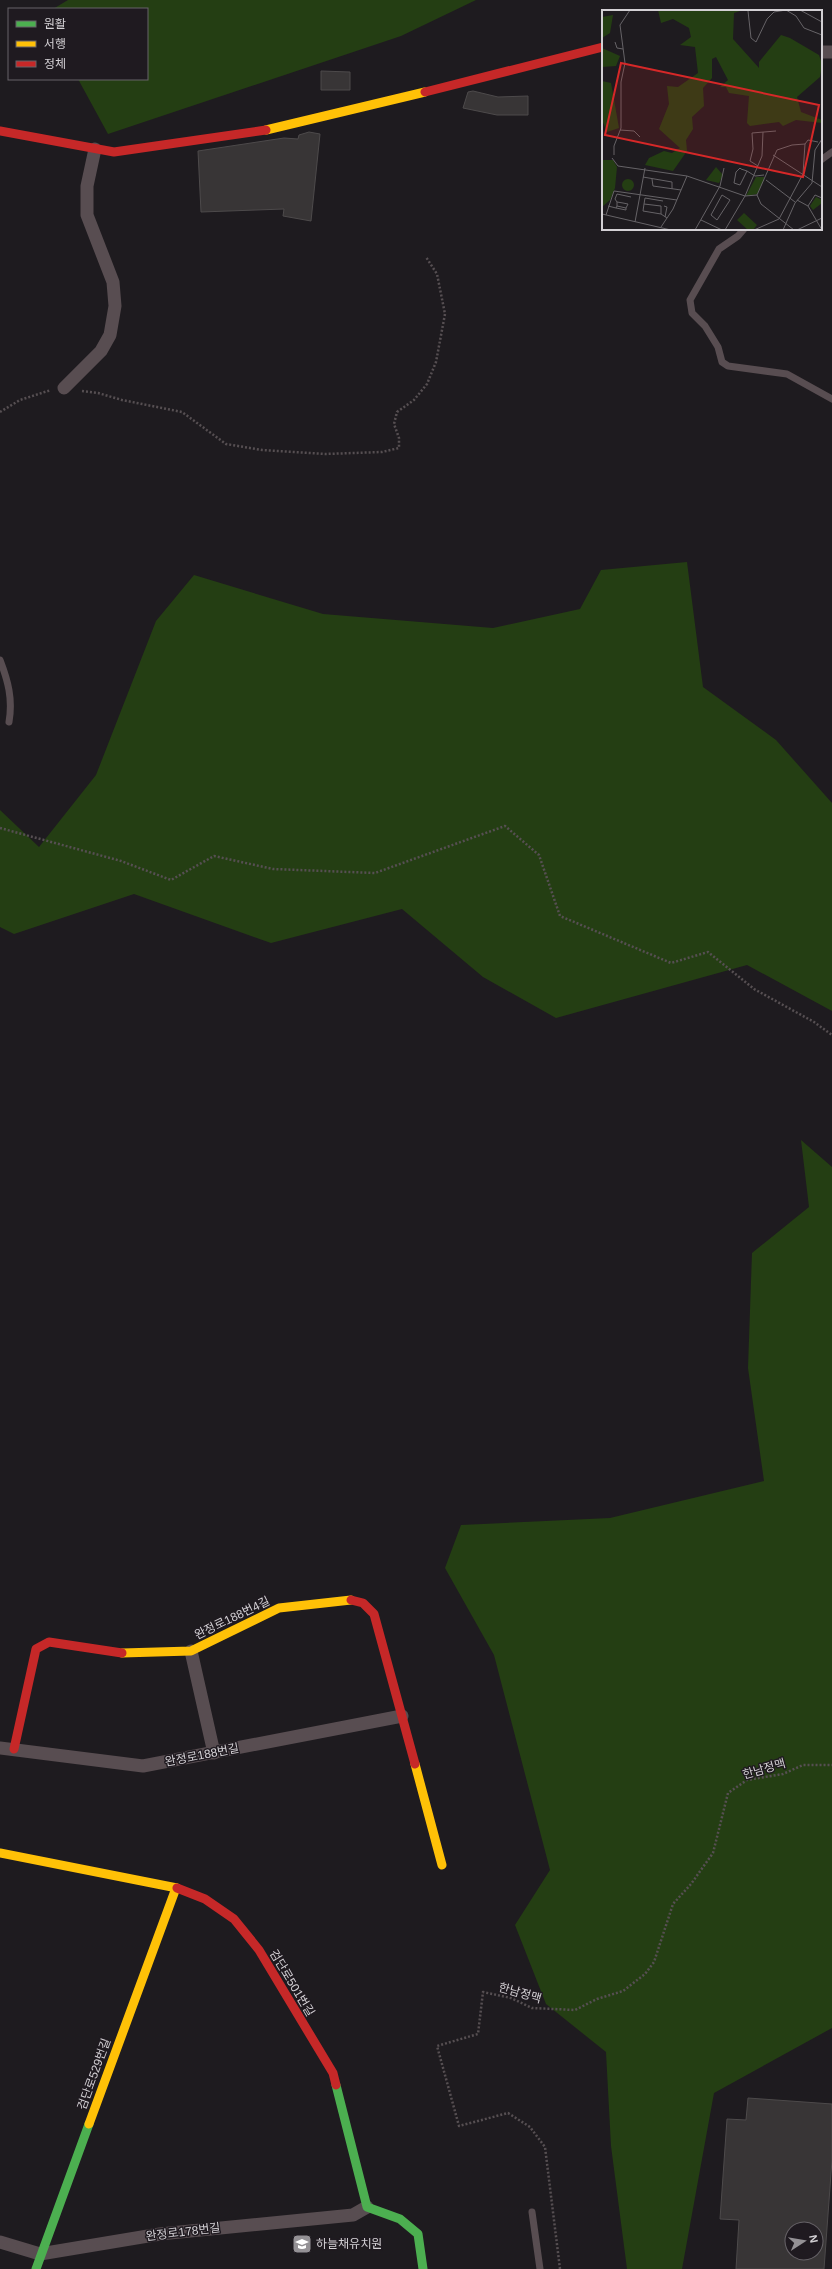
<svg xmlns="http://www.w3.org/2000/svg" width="832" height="2269" font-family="Arial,'Noto Sans KR',sans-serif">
<rect width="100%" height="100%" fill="#1e1b1f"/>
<!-- green -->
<g fill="#243e13">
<polygon points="68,0 476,0 401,36 108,134 78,79 147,79 147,9 53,9"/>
<polygon points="687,562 703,687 776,740 832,803 832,1011 747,965 556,1018 483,977 402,909 271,943 134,894 14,934 0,927 0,810 39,847 96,775 156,621 194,575 323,614 493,628 580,609 601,570"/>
<polygon points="801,1140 832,1167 832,2028 714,2093 682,2269 627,2269 611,2146 606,2052 546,2004 515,1925 550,1870 494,1655 445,1568 461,1525 610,1518 764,1481 748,1368 752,1253 809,1207"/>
</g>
<!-- building -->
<g fill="#383536" stroke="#4d4a4b" fill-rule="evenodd">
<polygon points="321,71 350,72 350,90 321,90"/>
<polygon points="473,91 498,97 528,96 528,115 497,115 463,108 468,92"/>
<polygon points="309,132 320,134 311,221 283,216 284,209 201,212 198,151 284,138 298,139 299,135"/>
<path d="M748,2098l84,6v56l-8,109h-88l3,-49 -19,-1 7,-100 19,1zM792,2229h24v24h-24z"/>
</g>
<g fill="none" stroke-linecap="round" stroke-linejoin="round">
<!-- path -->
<g stroke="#564f52" stroke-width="2.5" stroke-dasharray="2 2" stroke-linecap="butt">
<polyline points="82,391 98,393 122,400 182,412 226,444 262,450 325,454 382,452 399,448 399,438 394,424 397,412 414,400 427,384 436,362 445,314 437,274 426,257"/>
<polyline points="0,412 20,400 51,390"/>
<polyline points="0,828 121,861 171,880 214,856 273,869 375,873 505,826 539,855 560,916 671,963 708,952 754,989 814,1022 832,1035"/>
<polyline points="560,2269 545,2147 530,2127 508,2113 459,2126 437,2046 478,2034 483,1992 511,1998 532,2008 575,2010 597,1999 623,1991 645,1974 654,1962 673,1904 691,1884 713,1853 728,1793 747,1780 783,1774 803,1765 832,1765"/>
</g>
<!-- lane -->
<g stroke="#584d51" stroke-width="7">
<polyline points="821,160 832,152"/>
<polyline points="744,229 738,236 719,249 690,300 692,313 705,326 718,347 722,362 728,366 787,374 832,399"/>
<path d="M0,660c8,21 13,39 9,62"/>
<polyline points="532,2212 540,2269"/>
</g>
<!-- street -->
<g stroke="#584d51" stroke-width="13">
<polyline points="821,52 832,52"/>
<polyline points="64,388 101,351 110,335 115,306 113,282 87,215 87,186 95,149"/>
<polyline points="191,1651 214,1753"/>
<polyline points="0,1748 143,1766 402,1716"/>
<polyline points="0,2242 40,2254 160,2234 353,2215 367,2207"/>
</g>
<!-- fast -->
<g stroke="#4caf50" stroke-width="9">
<polyline points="336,2085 367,2207 400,2219 418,2234 423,2269"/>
<polyline points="36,2269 89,2124"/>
</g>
<!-- slow -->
<g stroke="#ffc107" stroke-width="9">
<polyline points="266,130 425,92"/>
<polyline points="122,1653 191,1651 279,1608 351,1600"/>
<polyline points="415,1764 442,1865"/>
<polyline points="0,1853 177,1888"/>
<polyline points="89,2124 176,1888"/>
</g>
<!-- jam -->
<g stroke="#c62828" stroke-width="9">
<polyline points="425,92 603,47"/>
<polyline points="0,131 114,152 266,130"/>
<polyline points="351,1600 363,1603 374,1614 415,1764"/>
<polyline points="14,1749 36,1649 49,1642 122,1653"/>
<polyline points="177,1888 205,1899 234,1919 259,1950 333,2073 336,2085"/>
</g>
</g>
<!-- icons -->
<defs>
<g id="school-square" transform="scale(1)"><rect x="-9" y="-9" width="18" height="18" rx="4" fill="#949195" stroke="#1f1a20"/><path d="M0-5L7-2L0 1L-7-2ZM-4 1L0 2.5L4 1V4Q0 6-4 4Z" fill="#fff"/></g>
</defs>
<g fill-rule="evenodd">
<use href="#school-square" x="302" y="2244"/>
</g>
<g text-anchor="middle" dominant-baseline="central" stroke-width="3" stroke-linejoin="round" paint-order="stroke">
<!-- street labels -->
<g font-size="12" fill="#d3d0d4" stroke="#1f1a20">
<text transform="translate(232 1618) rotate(-26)">완정로188번4길</text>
<text transform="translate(202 1755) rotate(-11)">완정로188번길</text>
<text transform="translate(764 1769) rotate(-16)">한남정맥</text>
<text transform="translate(292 1983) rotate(59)">검단로501번길</text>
<text transform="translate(520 1993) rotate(16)">한남정맥</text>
<text transform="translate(94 2074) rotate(-70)">검단로529번길</text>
<text transform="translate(183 2232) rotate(-7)">완정로178번길</text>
</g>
<!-- poi labels -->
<g font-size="12" fill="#d3d0d4" stroke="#1f1a20" text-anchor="start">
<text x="316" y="2244">하늘채유치원</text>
</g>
</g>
<!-- overview -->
<g transform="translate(602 10)">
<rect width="220" height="220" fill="#1e1b1f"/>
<path d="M56,0h85l-9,3 -1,26 26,29v-6l22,-27 9,3 29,17 3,9 -2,13 -23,20 4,15 21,8v3l-26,-3 -13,6 -4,-4 -29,4 -3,-3 2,-27 -20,-3 -3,-6h-6l8,-7 -12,-23 -4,2v19l-9,10 1,18 -12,11 1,12 -7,11 1,11 -14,20 -28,-6 4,-7 15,-7 8,2 8,-5 -21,-19 10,-25 -2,-18 11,1 20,-14 -3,-26 -15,-2 11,-8 -2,-9 -16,-9 -12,4zM11,5l-3,18 -8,5v-21zM0,38l18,8 -4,10 -14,1zM0,71l9,2 8,45 -12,4 -5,-12zM0,150h11l4,7 -2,21 -5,12 -8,7zM114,157l7,8 -4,8 -13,-3zM154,167h8v3l-7,14 -11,2zM20 175a6 6 0 1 1 12 0a6 6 0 1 1-12 0ZM214,187l6,3v3l-9,7 -3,-4zM142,203l13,12 -4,5h-5l-11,-10z" fill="#243e13"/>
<path fill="none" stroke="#666367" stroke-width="1" d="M184,0l10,6 8,12 18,7M198,0l22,12M146,1l3,27 5,4 11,-23 7,-7 12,-2M13,32l2,6 6,1M18,120l14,1 6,6M12,145v-9l7,-18v-46l4,-19 -5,-38 10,-15M171,145l49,32M10,148l6,8 69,10 58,20 -20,34M156,156l-8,-5 3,-12 -1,-16 24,-2M145,161l-7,14 -6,-2 2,-11 4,-4 1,1 6,2 8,5 9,-1M41,167l29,5v7M50,169l1,7 28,4M164,170l29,22M120,185l8,5 -13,20 -6,-5zM155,185l20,-45 15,-5 13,-1 3,-4 10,2M155,185l-12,1 17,-40 1,-24M155,185l4,9 33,26M195,190l11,6 14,24M15,192l-2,-3 2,-5 14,3M42,194l1,-6 18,3M6,196l8,2 10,2v-2l-9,-2 -1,2M15,196v-4l6,1 5,1 -2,4M62,196l3,1 -2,10M206,196l7,-11 7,3M0,204l69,16M59,204l-18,-3 1,-7 17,2v8l6,4M4,205l8,-24 63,9M99,210l21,10M33,212l10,-54M59,217l12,-18 14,-33M93,220l25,-44 4,-18M152,220l25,-11 24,-45 2,-30M181,220l12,-27 17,-20 3,-33 7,-11M195,220l25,-12"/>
<path fill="#d62828" fill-opacity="0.15" stroke="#d62828" stroke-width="2" d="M19,53l198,42 -16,72 -198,-42z"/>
<rect width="220" height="220" fill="none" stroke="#d3d0d4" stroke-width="2"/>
</g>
<!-- legend -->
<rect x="8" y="8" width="140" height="72" fill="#1f1a20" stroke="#676368"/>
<rect x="16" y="21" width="20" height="6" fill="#4caf50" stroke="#676368"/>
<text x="44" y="28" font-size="12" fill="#d3d0d4">원활</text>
<rect x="16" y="41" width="20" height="6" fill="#ffc107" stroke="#676368"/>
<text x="44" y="48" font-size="12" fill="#d3d0d4">서행</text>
<rect x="16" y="61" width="20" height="6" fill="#c62828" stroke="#676368"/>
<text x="44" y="68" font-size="12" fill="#d3d0d4">정체</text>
<!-- north arrow -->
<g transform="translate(804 2241) rotate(78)"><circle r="19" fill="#1f1a20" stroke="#676368"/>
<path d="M0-3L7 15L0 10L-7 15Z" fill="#949195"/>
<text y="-6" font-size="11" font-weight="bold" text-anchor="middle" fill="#d3d0d4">N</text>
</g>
</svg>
